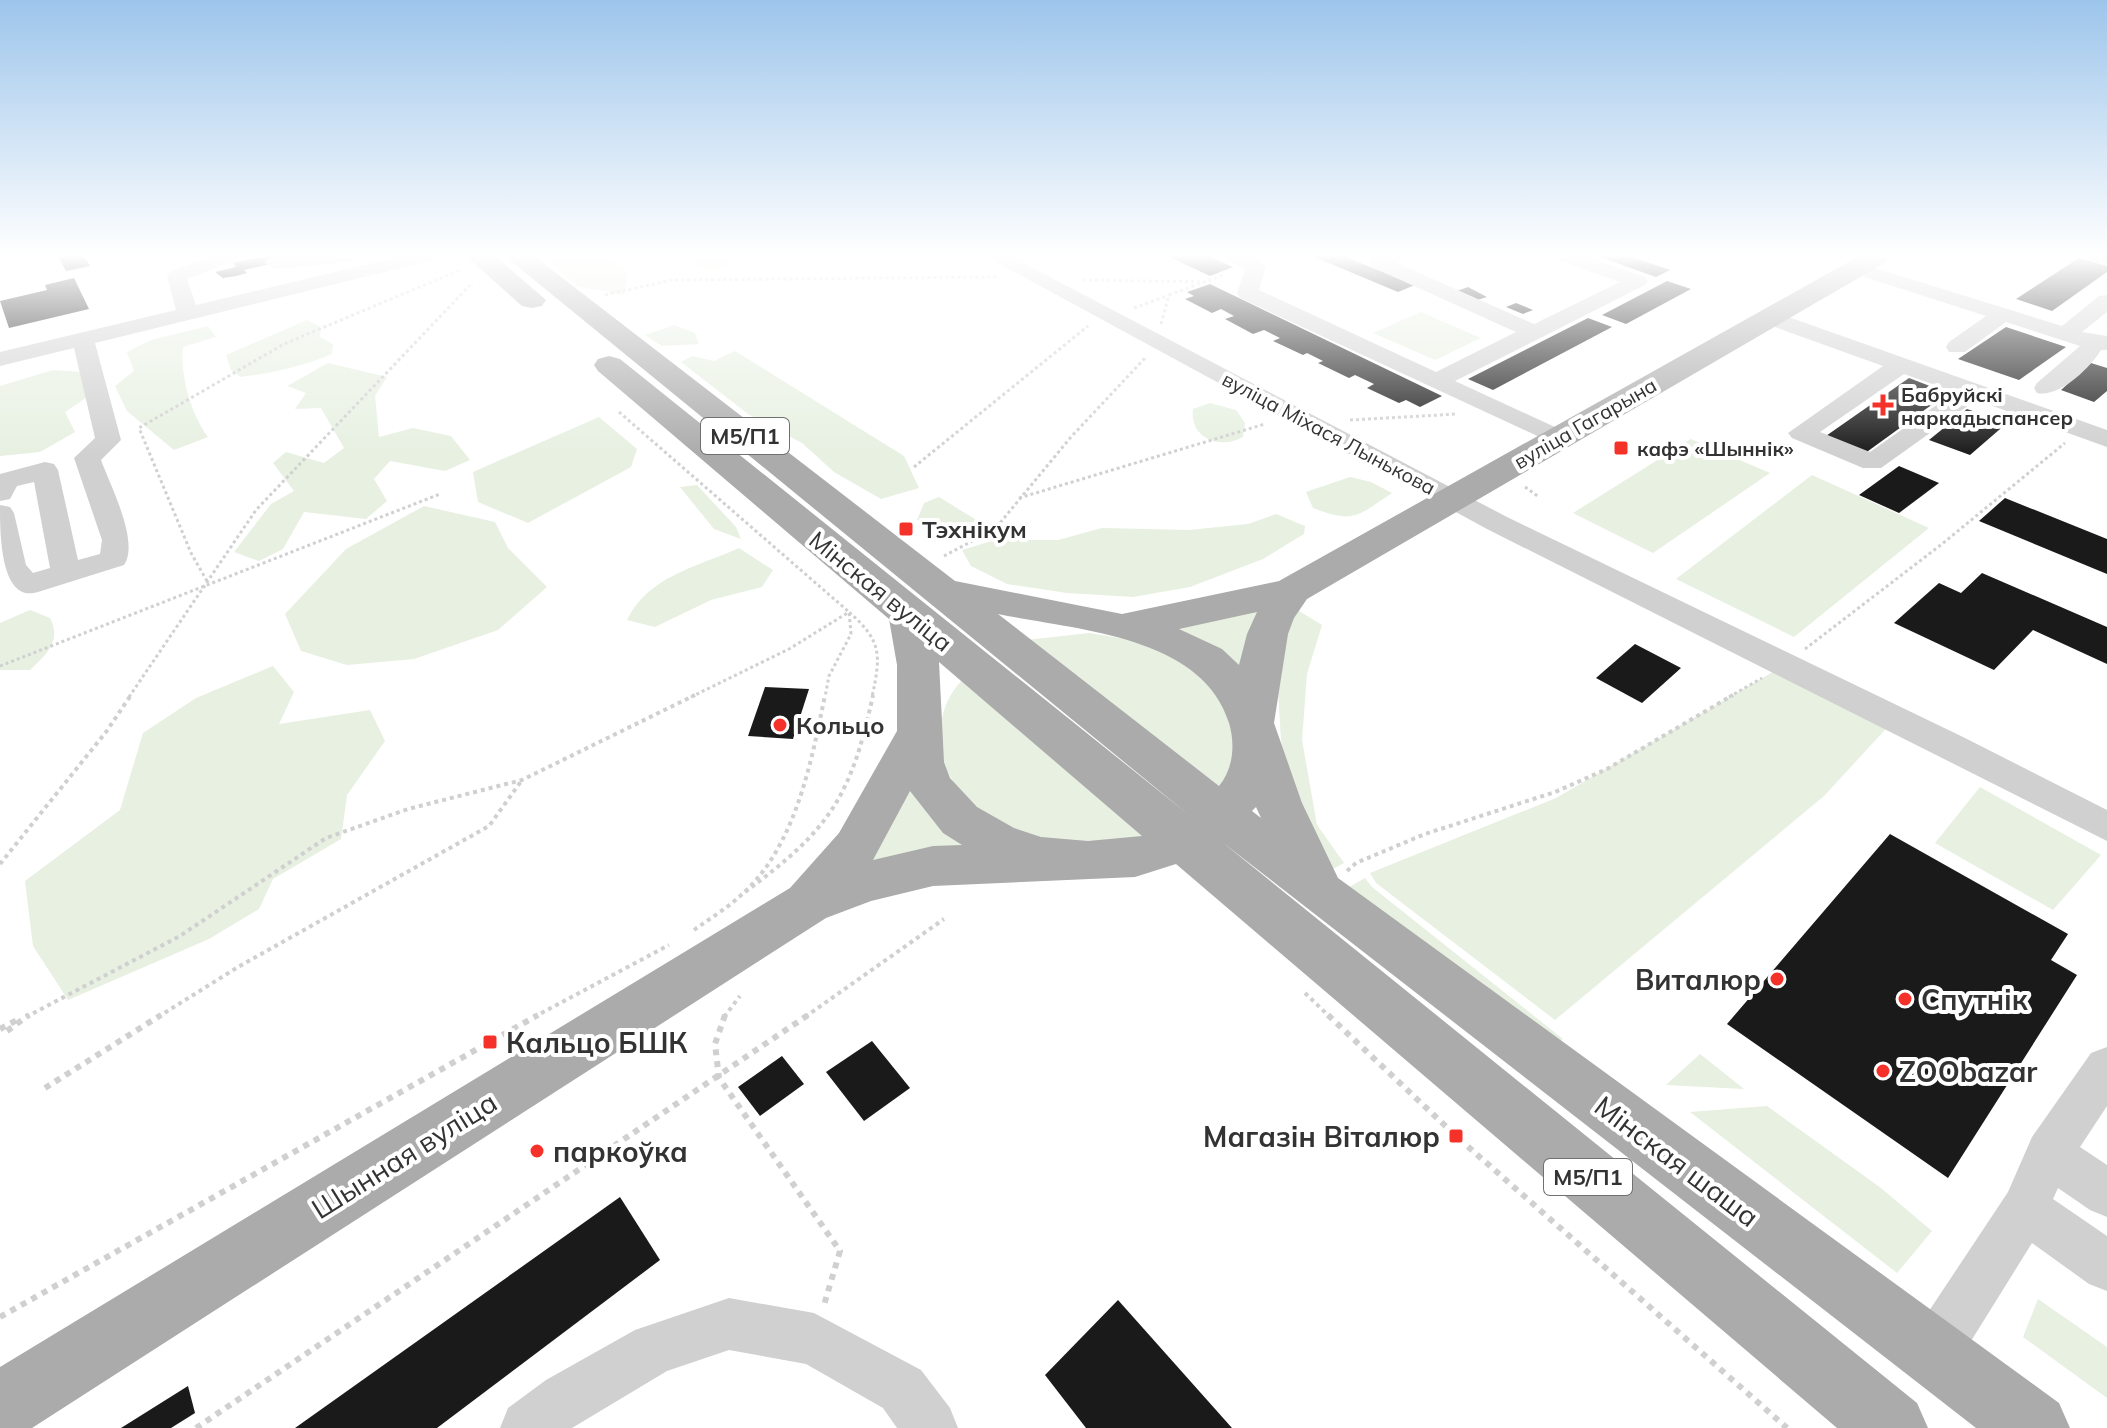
<svg xmlns="http://www.w3.org/2000/svg" width="2107" height="1428" font-family="Mulish,sans-serif">
<rect width="100%" height="100%" fill="#fff"/>
<!-- green -->
<g fill="#e7f0e1">
<polygon points="544,256 607,256 626,270 627,282 623,295 577,286"/>
<polygon points="677,256 746,256 714,270 689,263"/>
<polygon points="1421,312 1481,338 1435,360 1373,333"/>
<path d="M307,320l14,7 -1,10 13,7 -1,10c-29,12 -59,19 -91,23l-10,-7 -5,-15z"/>
<polygon points="674,325 695,333 699,344 662,346 645,335"/>
<path d="M208,326l8,11 -33,10c-3,29 8,67 25,90l-34,13 -47,-39 -12,-25 19,-15 -7,-19 24,-12z"/>
<polygon points="735,351 904,456 919,488 881,499 834,472 802,443 748,414 681,362 692,356 714,361"/>
<polygon points="328,363 387,377 375,396 379,437 413,428 451,436 470,460 445,471 390,461 374,479 387,501 366,519 304,512 283,549 259,561 234,552 271,504 294,491 273,463 286,452 324,463 344,448 321,408 295,409 306,393 287,386"/>
<polygon points="53,370 95,373 86,398 65,412 75,432 40,452 0,456 0,386"/>
<path d="M1210,403l26,7 9,13 -2,14c-23,13 -54,1 -50,-28z"/>
<polygon points="599,417 637,449 631,467 528,523 478,502 473,472"/>
<polygon points="1691,439 1770,473 1653,553 1573,513"/>
<polygon points="1812,475 1929,528 1794,637 1676,579"/>
<path d="M1350,477l21,5 21,11c-35,23 -37,31 -79,15l-7,-16z"/>
<polygon points="697,485 736,527 741,539 714,529 680,487"/>
<polygon points="939,497 978,521 982,533 972,538 917,520 924,503"/>
<polygon points="424,506 495,522 508,548 547,587 498,630 414,659 347,665 301,651 285,614 346,549"/>
<polygon points="1276,514 1305,526 1304,534 1263,559 1190,587 1133,597 1067,593 1007,584 971,566 962,550 995,540 1058,540 1102,528 1189,530 1248,524"/>
<path d="M739,548l34,22 -11,17 -51,13 -56,27 -28,-7c21,-44 70,-53 112,-72z"/>
<polygon points="1270,601 1248,680 1159,625"/>
<polygon points="1291,606 1322,625 1307,674 1302,740 1317,825 1344,863 1331,870 1290,791 1281,740 1276,656"/>
<path d="M30,610l20,8c12,23 -4,37 -20,52h-30v-47z"/>
<polygon points="1089,633 1145,642 1210,679 1238,738 1223,789 1027,640"/>
<polygon points="273,666 294,692 279,724 370,710 385,741 347,795 341,839 273,879 259,909 209,939 68,1000 33,946 25,881 120,810 143,733 196,698"/>
<polygon points="1783,666 1895,719 1824,796 1555,1020 1376,883 1370,873 1556,798"/>
<path d="M966,676l192,160c-23,3 -51,11 -74,10 -59,-5 -139,-35 -143,-103 -2,-27 5,-47 25,-67z"/>
<polygon points="914,772 993,853 842,876"/>
<polygon points="1980,787 2101,855 2053,910 1935,843"/>
<polygon points="1365,878 1372,887 1563,1039 1549,1046 1344,890"/>
<polygon points="1700,1054 1744,1089 1666,1085"/>
<polygon points="1767,1106 1881,1188 1932,1231 1897,1273 1690,1112"/>
<polygon points="2038,1299 2107,1347 2107,1398 2023,1337"/>
</g>
<!-- building -->
<g fill="#1a1a1a">
<polygon points="58,256 84,256 90,266 66,271"/>
<polygon points="265,256 300,257 244,270 247,273 236,276 223,278 215,272 236,267 233,263"/>
<polygon points="1167,256 1208,256 1233,267 1210,276"/>
<polygon points="1312,256 1343,256 1415,285 1398,292"/>
<polygon points="1597,256 1629,256 1670,270 1656,277"/>
<polygon points="2079,258 2107,266 2107,272 2052,311 2016,299"/>
<polygon points="74,278 89,309 9,328 0,301 47,290 45,285"/>
<polygon points="1667,281 1691,289 1626,324 1602,315"/>
<polygon points="1210,284 1442,396 1420,407 1406,400 1399,403 1367,388 1374,384 1355,375 1349,378 1318,363 1323,361 1307,353 1303,355 1273,341 1280,338 1264,330 1253,334 1225,319 1234,316 1221,309 1212,313 1185,299 1194,296 1187,292"/>
<polygon points="1468,287 1487,297 1474,301 1454,292"/>
<polygon points="1516,303 1533,310 1523,314 1506,307"/>
<polygon points="1588,318 1612,327 1493,390 1468,379"/>
<polygon points="2006,327 2066,347 2019,380 1958,359"/>
<polygon points="2091,363 2107,368 2107,391 2094,402 2061,390"/>
<polygon points="1909,378 1948,393 1864,454 1823,438"/>
<polygon points="1967,409 2007,423 1970,455 1929,440"/>
<polygon points="1899,466 1939,483 1899,513 1859,495"/>
<polygon points="2005,498 2107,539 2107,574 1979,521"/>
<polygon points="1982,573 2107,627 2107,664 2033,630 1994,670 1894,623 1939,583 1961,593"/>
<polygon points="1635,644 1681,668 1642,703 1596,678"/>
<polygon points="765,687 809,689 793,739 748,736"/>
<polygon points="1890,834 2068,934 2051,960 2077,975 1948,1178 1727,1024"/>
<polygon points="872,1041 910,1088 864,1121 826,1072"/>
<polygon points="782,1056 804,1084 760,1116 738,1087"/>
<polygon points="620,1197 660,1260 437,1428 295,1428"/>
<polygon points="1118,1300 1232,1428 1086,1428 1045,1375"/>
<polygon points="188,1386 195,1413 171,1428 121,1428"/>
</g>
<g fill="none" stroke-linecap="round" stroke-linejoin="round">
<!-- path-far2 -->
<g stroke="#d0d0d0" stroke-width="3" stroke-dasharray="3 3" stroke-linecap="butt">
<polyline points="1083,280 1205,282"/>
<polyline points="605,295 671,280 998,277"/>
<polyline points="1134,308 1169,295"/>
<polyline points="1161,324 1169,295 1226,274"/>
<polyline points="619,412 849,612 851,634 829,676 825,697"/>
<polyline points="1350,420 1457,414"/>
<polyline points="914,467 1088,326"/>
<polyline points="1525,487 1539,497"/>
<polyline points="1019,498 1265,424"/>
<polyline points="944,556 995,529 1071,437 1146,357"/>
<polyline points="207,581 191,553 139,428 284,344 460,270"/>
<polyline points="1805,649 1942,544 2065,443"/>
<polyline points="0,666 440,494"/>
<polyline points="129,697 256,510 473,282"/>
<path d="M691,697l98,-48 60,-37c33,29 32,43 23,85"/>
<polyline points="1729,697 1762,678"/>
</g>
<!-- path-far1 -->
<g stroke="#d0d0d0" stroke-width="4" stroke-dasharray="4 4" stroke-linecap="butt">
<polyline points="0,864 106,732 131,695"/>
<polyline points="1347,871 1356,863 1425,834 1555,792 1607,769 1733,695"/>
<path d="M745,892c84,-62 106,-94 128,-197"/>
<path d="M694,930c15,-11 32,-21 45,-33 56,-48 72,-133 86,-202"/>
<polyline points="1305,993 1330,1017"/>
<polyline points="26,1017 180,936 326,838 408,809 522,780 695,695"/>
<polyline points="158,1017 238,967 489,826 522,780"/>
<polyline points="534,1017 669,945"/>
<polyline points="724,1017 740,996"/>
<polyline points="805,1017 944,919"/>
</g>
<!-- path -->
<g stroke="#d0d0d0" stroke-width="6" stroke-dasharray="6 6" stroke-linecap="butt">
<polyline points="725,1015 715,1044 719,1078 840,1251 824,1305"/>
<polyline points="1328,1015 1456,1136 1787,1428"/>
<polyline points="0,1029 19,1019"/>
<polyline points="7,1031 29,1015"/>
<polyline points="45,1088 161,1015"/>
<polyline points="0,1317 538,1015"/>
<polyline points="196,1428 808,1015"/>
</g>
<!-- minor -->
<g fill="#d0d0d0" fill-rule="evenodd">
<path d="M212,256h27l-3,4 -49,19 9,26 206,-49h34l-3,4 -338,83 26,97 -20,20c9,25 39,82 23,105l-86,27c-38,12 -38,-59 -38,-87l10,2 4,6 12,52 7,8 17,-5 -16,-86 -17,4 -7,13 -10,2v-27l45,-12 9,2 4,6 20,90 22,-6 2,-14 -28,-82 21,-20 -21,-90 -74,18v-14l176,-42 -9,-34 3,-4z"/>
<polygon points="288,256 358,256 348,262 275,269 265,263 268,259"/>
<polygon points="985,256 1010,256 1507,517 1963,737 2107,810 2107,841 1487,529"/>
<path d="M1222,256c16,-1 33,-2 44,11l-7,23 177,82 80,-40 -144,-65 -3,-4 3,-4 35,-3 -10,7 137,61 86,-42 -62,-22 -3,-4h29l61,21 3,4 -3,4 -190,96 113,52 4,5 -4,5 -9,3 -319,-148 -3,-5 8,-23z"/>
<polygon points="2086,256 2107,256 2107,265 2089,260"/>
<path d="M1856,262l206,64 37,-30 8,-1v17l-25,20 25,4v14h-6c-11,18 -42,48 -64,43l-3,-5 3,-5 43,-37 -74,-24 -41,30h-16l-3,-5 3,-5 37,-26 -137,-44 -3,-4z"/>
<path d="M1769,310l338,120v17l-131,-47 -95,68h-18l-71,-30 -4,-5 95,-67 -122,-44 -3,-5zM1904,374l51,18 -85,60 -50,-20z"/>
<polygon points="2107,1047 2107,1106 2080,1147 2107,1165 2107,1217 2090,1210 2058,1188 2053,1199 2107,1236 2107,1291 2089,1284 2032,1243 1953,1370 1934,1378 1915,1370 1907,1351 1915,1332 2008,1192 2032,1137 2091,1053"/>
<polygon points="729,1298 814,1313 921,1370 950,1408 958,1428 897,1428 883,1408 806,1364 729,1350 667,1371 572,1428 500,1428 508,1408 546,1380 635,1330"/>
</g>
<!-- major -->
<g fill="#ababab" fill-rule="evenodd">
<polygon points="466,256 495,256 546,300 542,306 532,308 522,306"/>
<path d="M505,256h29l421,325 167,33 157,-33 580,-325h31l-4,6 -579,337 -13,19 -6,16 -14,89 28,80 36,75 721,525 11,25h-94l-754,-586 695,561 11,25h-91l-661,-564 -41,13 -202,9 -62,15 -45,17 -794,510h-32v-61l790,-479 49,-55 58,-102v-66l-8,-46 -291,-248 -4,-6 4,-6 11,-3 11,3 569,456zM1257,612l-10,22 -8,31 -17,-16 -43,-20zM998,614c77,16 204,21 231,109 6,20 5,45 -10,63zM939,662l203,174 -54,5 -47,-4 -27,-9 -37,-21 -27,-29 -6,-16zM910,791l33,42 19,12 -29,1 -60,14zM1256,807l5,11 -9,-7z"/>
</g>
</g>
<!-- sky -->
<linearGradient id="sky" x2="0" y2="1"><stop stop-color="#9dc5eb"/><stop offset="0.56" stop-color="#fff"/><stop offset="1" stop-color="#fff" stop-opacity="0"/></linearGradient>
<rect width="2107" height="456" fill="url(#sky)"/>
<!-- markers -->
<g fill="#f4322a" stroke="#fff" stroke-width="3">
<path d="M1879 393h8v8h8v8h-8v8h-8v-8h-8v-8h8z"/>
<rect x="1613" y="440" width="16" height="16" rx="4"/>
<rect x="898" y="521" width="16" height="16" rx="4"/>
<circle cx="780" cy="725" r="8"/>
<circle cx="1777" cy="979" r="8"/>
<circle cx="1905" cy="999" r="8"/>
<rect x="482" y="1034" width="16" height="16" rx="4"/>
<circle cx="1883" cy="1071" r="8"/>
<rect x="1448" y="1128" width="16" height="16" rx="4"/>
<circle cx="537" cy="1151" r="8"/>
</g>
<g text-anchor="middle" dominant-baseline="central" stroke-width="8" stroke-linejoin="round" paint-order="stroke">
<!-- far-poi labels -->
<g font-size="20" font-weight="bold" fill="#333" stroke="#fff" text-anchor="start">
<text x="1901" y="394">Бабруйскі<tspan x="1901" dy="23">наркадыспансер</tspan></text>
<text x="1637" y="448">кафэ «Шыннік»</text>
</g>
<!-- far-street labels -->
<g font-size="20" fill="#333" stroke="#fff">
<text transform="translate(1585 423) rotate(-30)">вуліца Гагарына</text>
<text transform="translate(1329 433) rotate(28)">вуліца Міхася Лынькова</text>
</g>
<!-- shield labels -->
<g fill="#fff" stroke="#707070" stroke-width="2">
<rect x="701" y="418" width="88" height="36" rx="6"/>
<rect x="1544" y="1159" width="88" height="36" rx="6"/>
</g>
<g font-size="22" font-weight="bold" fill="#333">
<text x="745" y="436">М5/П1</text>
<text x="1588" y="1177">М5/П1</text>
</g>
<!-- poi labels -->
<g font-size="24" font-weight="bold" fill="#333" stroke="#fff" text-anchor="start">
<text x="922" y="529">Тэхнікум</text>
<text x="796" y="725">Кольцо</text>
</g>
<!-- street labels -->
<g font-size="24" fill="#333" stroke="#fff">
<text transform="translate(881 591) rotate(39)">Мінская вуліца</text>
</g>
<!-- near-poi labels -->
<g font-size="28" font-weight="bold" fill="#333" stroke="#fff" text-anchor="start">
<text x="1761" y="979" text-anchor="end">Виталюр</text>
<text x="1921" y="999">Спутнік</text>
<text x="506" y="1042">Кальцо БШК</text>
<text x="1899" y="1071">ZOObazar</text>
<text x="1440" y="1136" text-anchor="end">Магазін Віталюр</text>
<text x="553" y="1151">паркоўка</text>
</g>
<!-- near-street labels -->
<g font-size="28" fill="#333" stroke="#fff">
<text transform="translate(404 1155) rotate(-32)">Шынная вуліца</text>
<text transform="translate(1677 1161) rotate(37)">Мінская шаша</text>
</g>
</g>
</svg>
